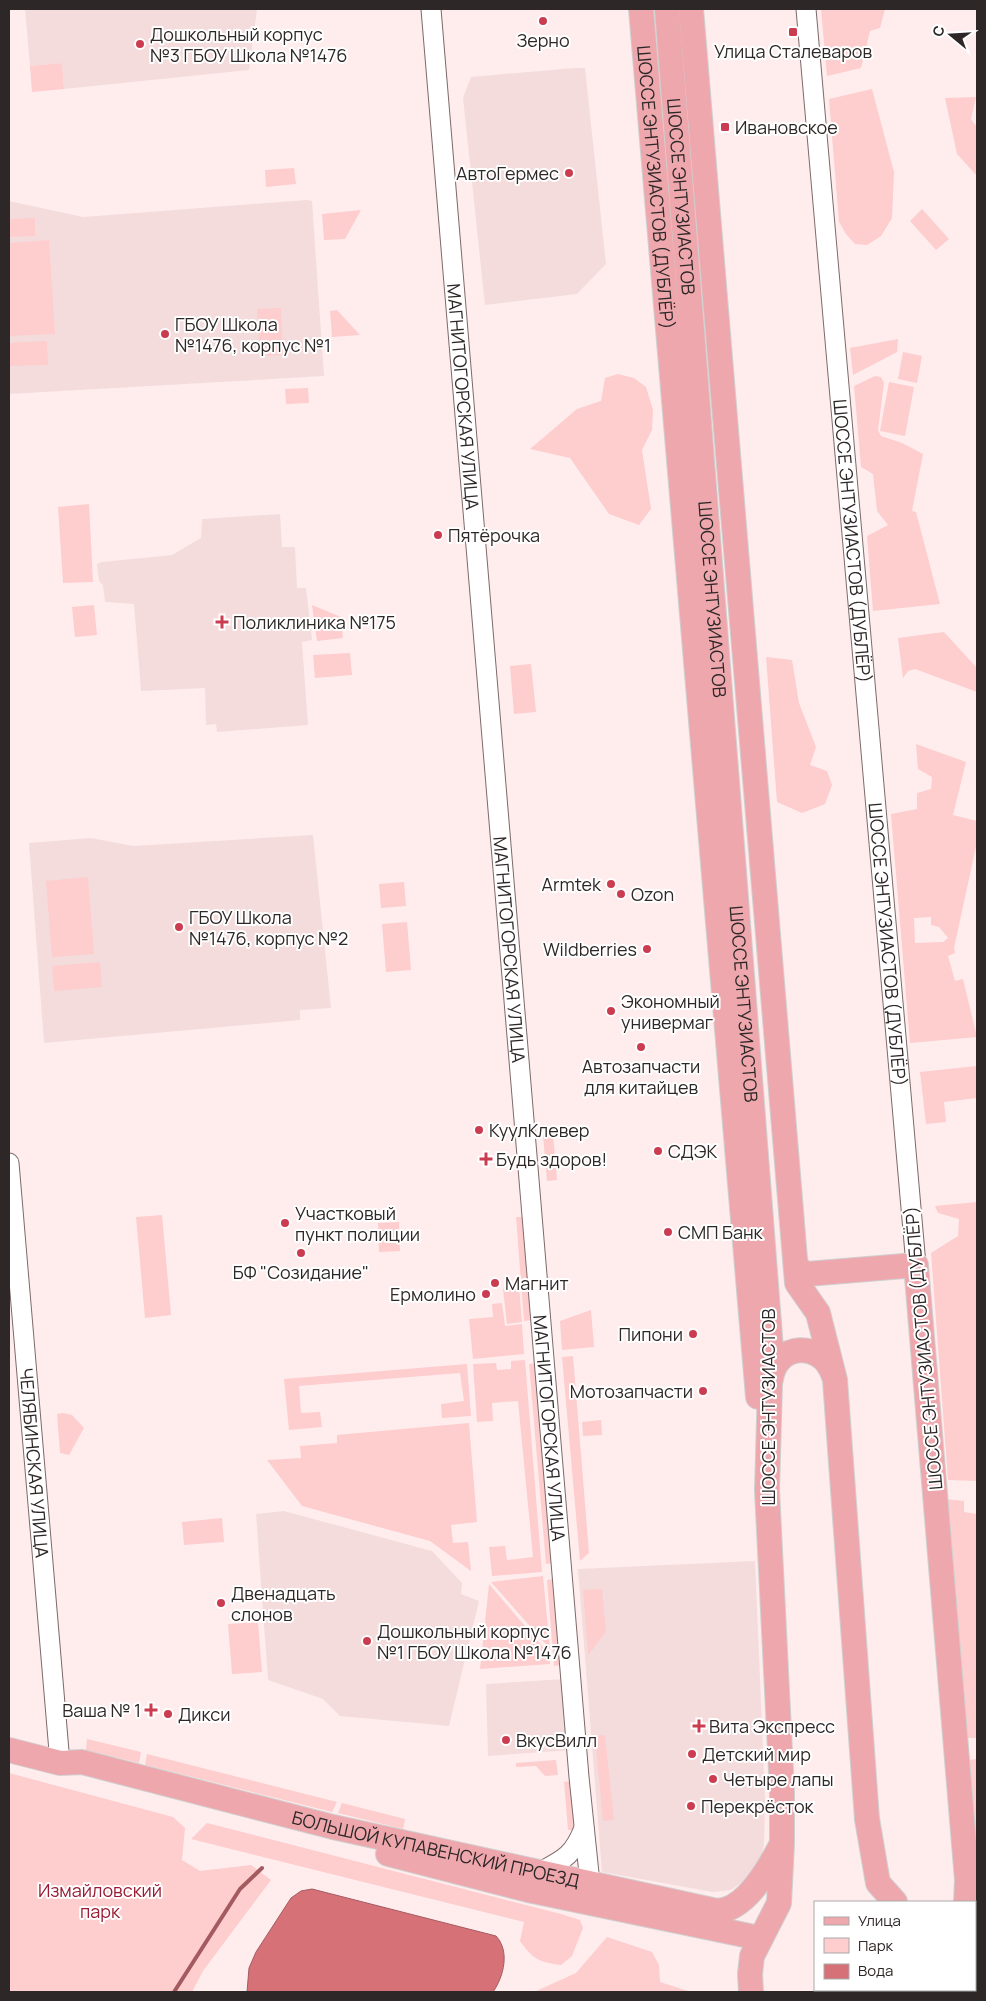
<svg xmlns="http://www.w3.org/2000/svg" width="986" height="2001" font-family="Manrope,sans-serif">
<rect width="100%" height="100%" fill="#ffedee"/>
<!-- built -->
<g fill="#f4dcdc">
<polygon points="25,9 257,9 249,70 64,89 62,63 30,66"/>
<polygon points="574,68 585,68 606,264 577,294 485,305 463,98 471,77"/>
<polygon points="307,200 312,201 324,376 9,394 9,201 83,217"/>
<polygon points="280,514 282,547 295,547 297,588 306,588 312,640 302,642 308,725 217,732 216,724 206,725 205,688 141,691 134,604 105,602 103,585 99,581 97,564 102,562 172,555 201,538 202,519"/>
<polygon points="313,835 331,1008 300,1010 300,1020 44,1043 29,843 91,838 133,846"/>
<polygon points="284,1511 432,1551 462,1583 461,1594 479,1601 449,1726 340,1716 323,1699 268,1680 256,1514"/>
<polygon points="755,1561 765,1798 764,1845 759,1863 746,1879 731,1890 713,1892 602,1872 578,1569"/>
<polygon points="564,1679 571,1750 488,1756 486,1684"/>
</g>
<!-- green -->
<g fill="#fecdce" fill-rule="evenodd">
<polygon points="821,9 885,9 880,28 870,31 861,68 827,76"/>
<polygon points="62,63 64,89 32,92 30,66"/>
<polygon points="872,89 894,172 892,218 881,236 867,245 855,244 846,234 839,222 829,99"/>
<polygon points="976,97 971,119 977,127 977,176 957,154 945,98"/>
<polygon points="294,168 296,184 266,187 265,170"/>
<polygon points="922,209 949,239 936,250 910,221"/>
<polygon points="361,210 345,239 324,240 322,214"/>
<polygon points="35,218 35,236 9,237 9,219"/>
<polygon points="49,240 55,334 9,336 9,243"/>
<polygon points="281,308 283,355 260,356 257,309"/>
<polygon points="337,310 360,335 332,337 330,311"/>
<polygon points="898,339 897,352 853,375 850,348"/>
<polygon points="47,341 48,365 9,366 9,343"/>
<polygon points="903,352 922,356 917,383 898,379"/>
<polygon points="618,374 634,378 646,387 653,410 652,430 642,450 651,509 639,525 609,514 570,458 530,449 577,409 601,401 605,378"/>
<polygon points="875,376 881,377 884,383 878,430 881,436 902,443 923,454 912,511 916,512 940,604 873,611 867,536 888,525 877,511 873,474 861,467 854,386"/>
<polygon points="889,382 914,387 905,436 880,431"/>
<polygon points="308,388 309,403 286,404 285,389"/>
<polygon points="89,504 93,582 63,583 58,507"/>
<polygon points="94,605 97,635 75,637 72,607"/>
<polygon points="312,605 341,617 343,638 317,641"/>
<polygon points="944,632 977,668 977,692 915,669 908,671 903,678 898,638"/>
<polygon points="350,653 352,675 315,678 313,655"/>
<polygon points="766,657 792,660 799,703 816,747 810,765 827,771 832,785 825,804 802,813 777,802"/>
<polygon points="531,664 536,712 514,714 510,666"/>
<path d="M916,744l50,18 -13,53 24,6v21l-23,106 1,5 -7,3 7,25 8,-2 14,58 -67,6 -19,-229 26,-5v-16l14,-4 1,-12 -14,-8zM931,917v8l8,2 9,11 -5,4 -28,1 -1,-25z"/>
<polygon points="88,877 94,954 52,957 46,881"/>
<polygon points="404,882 406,906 381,908 379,884"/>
<polygon points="407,922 411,970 386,972 382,924"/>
<polygon points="100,962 102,987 54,991 52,966"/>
<polygon points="977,1066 977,1098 944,1102 946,1122 926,1124 920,1072"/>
<polygon points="553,1134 557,1180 547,1181 543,1135"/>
<polygon points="977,1202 977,1481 948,1480 931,1253 958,1236 959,1219 938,1213 935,1206"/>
<polygon points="162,1215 171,1315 145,1318 136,1217"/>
<polygon points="516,1217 524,1217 533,1320 524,1321"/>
<polygon points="399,1222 400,1251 379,1252 378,1223"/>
<polygon points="519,1287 522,1322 507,1324 503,1289"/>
<polygon points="502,1303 505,1326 522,1324 524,1354 473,1359 469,1319 493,1317 492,1304"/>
<polygon points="591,1310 594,1347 562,1350 560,1321"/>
<polygon points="573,1356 589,1553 580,1561 562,1357"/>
<polygon points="525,1360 542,1572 492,1576 489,1547 505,1546 507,1560 533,1557 518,1401 492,1403 493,1421 477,1422 473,1364 496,1363 497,1370 511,1369 511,1361"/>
<polygon points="536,1363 552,1563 546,1564 529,1364"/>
<polygon points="467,1364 471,1416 442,1418 441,1404 464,1401 460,1373 299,1386 301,1413 320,1412 322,1427 289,1430 284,1379"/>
<polygon points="63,1413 72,1415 84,1428 69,1455 60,1453 57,1414"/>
<polygon points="601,1420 602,1435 583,1436 582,1422"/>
<polygon points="469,1423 477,1522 451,1525 453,1543 468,1542 471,1571 430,1541 302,1506 267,1460 301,1458 300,1446 337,1443 337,1435"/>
<polygon points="945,1499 964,1501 964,1512 977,1514 977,1738 966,1738"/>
<polygon points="222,1518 224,1542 184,1545 182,1522"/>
<polygon points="543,1576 550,1649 491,1582"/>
<polygon points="554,1579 561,1665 554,1666 547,1580"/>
<polygon points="489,1584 549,1654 550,1664 480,1669"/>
<polygon points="602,1589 606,1632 588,1655 583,1590"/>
<polygon points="258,1622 262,1672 232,1674 228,1624"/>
<polygon points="605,1735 614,1820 603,1821 595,1736"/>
<polygon points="87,1739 141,1752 139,1763 86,1750"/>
<polygon points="147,1754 337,1802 332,1812 145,1765"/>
<polygon points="977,1759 977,1863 968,1760"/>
<polygon points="556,1760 558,1775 545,1776 536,1766 516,1767 516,1763"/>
<polygon points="9,1773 173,1817 185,1828 182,1860 200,1871 251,1865 271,1880 203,1971 192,1992 9,1992"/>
<polygon points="571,1781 574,1830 568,1830 564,1782"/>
<polygon points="342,1803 405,1819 403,1829 338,1813"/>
<path d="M207,1823l354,91 19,6 3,8 -11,28 -11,9c-21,-3 -28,-5 -41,-24l4,-19 -333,-83z"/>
<polygon points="607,1937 652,1952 659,1965 660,1982 691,1992 534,1992 576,1973"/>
</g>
<!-- water -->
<path fill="#d77178" stroke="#a45b60" d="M312,1889l184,47c14,15 8,40 -3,56h-246l2,-24 7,-16 35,-54 10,-7z"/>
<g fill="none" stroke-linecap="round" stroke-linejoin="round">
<!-- stream -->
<polyline stroke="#a45b60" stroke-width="4" points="174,1992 240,1889 262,1868"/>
<!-- minor casing -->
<g stroke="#7d6a6a" stroke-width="21">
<g id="minor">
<path id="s1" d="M431,9l148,1768 11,106 -3,14"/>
<path id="s2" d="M806,9l110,1256"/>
<path id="s3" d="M9,1163l51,600"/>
<path d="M542,1871c23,-12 32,-17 42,-43"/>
</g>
</g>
<!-- major casing -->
<g stroke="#d1cfcf" stroke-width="26">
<g id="major">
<path id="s4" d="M641,9l117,1388"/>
<path id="s5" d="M667,9l104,1340 -4,141 15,301v52l-3,60 -27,53 -2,18 1,18"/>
<polyline points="691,9 797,1283 818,1313 835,1380 867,1819 878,1883 895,1902"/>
<polyline points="796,1265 801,1271 807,1274 916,1265 967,1880 966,1902"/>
<path d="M771,1379c5,-36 50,-39 62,-5"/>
<path id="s6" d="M9,1750l51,13 22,-1 251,65 384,84c28,-1 51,-41 63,-64"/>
<polyline points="388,1854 528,1890 759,1938"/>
<polyline points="975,1945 977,1945"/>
<polyline points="975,1970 977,1970"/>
<polyline points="922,1992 923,1990"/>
</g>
</g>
<!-- minor -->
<use href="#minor" stroke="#fff" stroke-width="19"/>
<!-- major -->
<use href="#major" stroke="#eda7ad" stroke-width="24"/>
</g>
<!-- markers -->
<g fill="#cc3c51" stroke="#fff" stroke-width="2">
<circle cx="543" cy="21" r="5"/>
<rect x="788" y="27" width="10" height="10" rx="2.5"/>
<circle cx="140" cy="44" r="5"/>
<rect x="720" y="122" width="10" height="10" rx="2.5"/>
<circle cx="569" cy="173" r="5"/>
<circle cx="165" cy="334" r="5"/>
<circle cx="438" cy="535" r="5"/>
<path d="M219.5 614.5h5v5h5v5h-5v5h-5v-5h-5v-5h5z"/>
<circle cx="611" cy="884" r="5"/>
<circle cx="621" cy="894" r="5"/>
<circle cx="179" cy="927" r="5"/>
<circle cx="647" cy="949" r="5"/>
<circle cx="611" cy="1011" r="5"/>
<circle cx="641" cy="1047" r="5"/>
<circle cx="479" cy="1130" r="5"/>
<circle cx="658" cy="1151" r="5"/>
<path d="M483.5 1151.5h5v5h5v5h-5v5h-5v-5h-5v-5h5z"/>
<circle cx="285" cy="1223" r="5"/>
<circle cx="668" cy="1232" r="5"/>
<circle cx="301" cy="1253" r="5"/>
<circle cx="495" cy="1283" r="5"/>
<circle cx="486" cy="1294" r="5"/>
<circle cx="693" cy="1334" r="5"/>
<circle cx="703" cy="1391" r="5"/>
<circle cx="221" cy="1603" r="5"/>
<circle cx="367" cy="1641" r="5"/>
<path d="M148.5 1702.5h5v5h5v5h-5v5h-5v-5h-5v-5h5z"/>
<circle cx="168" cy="1714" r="5"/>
<path d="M696.5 1718.5h5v5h5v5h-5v5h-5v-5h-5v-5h5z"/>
<circle cx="506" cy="1740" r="5"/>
<circle cx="692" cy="1754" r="5"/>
<circle cx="713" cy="1779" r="5"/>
<circle cx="691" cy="1806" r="5"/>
</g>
<g text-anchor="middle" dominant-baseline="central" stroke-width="4" stroke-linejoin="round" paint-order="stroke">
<!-- poi labels -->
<g font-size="18" fill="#2e2727" stroke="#fff" text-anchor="start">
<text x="150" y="34">Дошкольный корпус<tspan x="150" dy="21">№3 ГБОУ Школа №1476</tspan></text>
<text x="543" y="40" text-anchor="middle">Зерно</text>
<text x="793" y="51" text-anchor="middle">Улица Сталеваров</text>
<text x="735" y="127">Ивановское</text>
<text x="559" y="173" text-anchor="end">АвтоГермес</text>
<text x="175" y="324">ГБОУ Школа<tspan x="175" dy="21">№1476, корпус №1</tspan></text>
<text x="448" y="535">Пятёрочка</text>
<text x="233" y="622">Поликлиника №175</text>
<text x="601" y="884" text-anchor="end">Armtek</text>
<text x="631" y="894">Ozon</text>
<text x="189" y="917">ГБОУ Школа<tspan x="189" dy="21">№1476, корпус №2</tspan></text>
<text x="637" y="949" text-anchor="end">Wildberries</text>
<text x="621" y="1001">Экономный<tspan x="621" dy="21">универмаг</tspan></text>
<text x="641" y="1066" text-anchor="middle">Автозапчасти<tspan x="641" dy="21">для китайцев</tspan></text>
<text x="489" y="1130">КуулКлевер</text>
<text x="668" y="1151">СДЭК</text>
<text x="496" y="1159">Будь здоров!</text>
<text x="295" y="1213">Участковый<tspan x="295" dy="21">пункт полиции</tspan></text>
<text x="678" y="1232">СМП Банк</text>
<text x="301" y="1272" text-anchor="middle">БФ "Созидание"</text>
<text x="505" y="1283">Магнит</text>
<text x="476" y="1294" text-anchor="end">Ермолино</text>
<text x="683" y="1334" text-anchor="end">Пипони</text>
<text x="693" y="1391" text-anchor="end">Мотозапчасти</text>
<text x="231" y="1593">Двенадцать<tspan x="231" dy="21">слонов</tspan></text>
<text x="377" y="1631">Дошкольный корпус<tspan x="377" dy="21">№1 ГБОУ Школа №1476</tspan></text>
<text x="141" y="1710" text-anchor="end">Ваша № 1</text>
<text x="178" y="1714">Дикси</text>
<text x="709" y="1726">Вита Экспресс</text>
<text x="516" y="1740">ВкусВилл</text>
<text x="702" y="1754">Детский мир</text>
<text x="723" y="1779">Четыре лапы</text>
<text x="701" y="1806">Перекрёсток</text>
</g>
<!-- street labels -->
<g font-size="18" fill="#2e2727" stroke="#fff">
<text stroke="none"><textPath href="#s4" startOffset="179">ШОССЕ ЭНТУЗИАСТОВ (ДУБЛЁР)</textPath></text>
<text stroke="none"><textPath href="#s5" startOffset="188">ШОССЕ ЭНТУЗИАСТОВ</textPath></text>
<text stroke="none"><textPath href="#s1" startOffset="389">МАГНИТОГОРСКАЯ УЛИЦА</textPath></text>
<text stroke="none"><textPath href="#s2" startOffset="534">ШОССЕ ЭНТУЗИАСТОВ (ДУБЛЁР)</textPath></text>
<text stroke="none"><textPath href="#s5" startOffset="592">ШОССЕ ЭНТУЗИАСТОВ</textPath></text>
<text stroke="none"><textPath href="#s2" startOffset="939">ШОССЕ ЭНТУЗИАСТОВ (ДУБЛЁР)</textPath></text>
<text stroke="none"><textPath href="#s1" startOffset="944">МАГНИТОГОРСКАЯ УЛИЦА</textPath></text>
<text stroke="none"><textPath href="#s5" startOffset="998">ШОССЕ ЭНТУЗИАСТОВ</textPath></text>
<text transform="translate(923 1348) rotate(-95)">ШОССЕ ЭНТУЗИАСТОВ (ДУБЛЁР)</text>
<text transform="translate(768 1407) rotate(-90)">ШОССЕ ЭНТУЗИАСТОВ</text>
<text stroke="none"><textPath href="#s1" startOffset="1424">МАГНИТОГОРСКАЯ УЛИЦА</textPath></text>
<text stroke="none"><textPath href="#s3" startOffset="301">ЧЕЛЯБИНСКАЯ УЛИЦА</textPath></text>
<text stroke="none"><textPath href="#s6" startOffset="439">БОЛЬШОЙ КУПАВЕНСКИЙ ПРОЕЗД</textPath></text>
</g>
<!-- park labels -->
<g font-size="18" fill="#981b33" stroke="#fff">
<text x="100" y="1890">Измайловский<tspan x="100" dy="21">парк</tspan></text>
</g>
</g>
<!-- border -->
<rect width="986" height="2001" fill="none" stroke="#2e2727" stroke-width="20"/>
<!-- legend -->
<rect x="814" y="1901" width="162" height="90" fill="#ffffff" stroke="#aba9a9"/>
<rect x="824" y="1917" width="25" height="8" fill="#eda7ad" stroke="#aba9a9"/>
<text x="858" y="1926" font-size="15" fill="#2e2727">Улица</text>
<rect x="824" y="1938" width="25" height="15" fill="#fecdce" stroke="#aba9a9"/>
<text x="858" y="1951" font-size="15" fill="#2e2727">Парк</text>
<rect x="824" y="1964" width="25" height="15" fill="#d77178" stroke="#aba9a9"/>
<text x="858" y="1976" font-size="15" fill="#2e2727">Вода</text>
<!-- north arrow -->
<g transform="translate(951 35) rotate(288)" stroke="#ffffff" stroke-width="4" paint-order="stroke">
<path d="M0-4L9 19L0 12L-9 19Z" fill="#2e2727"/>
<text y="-8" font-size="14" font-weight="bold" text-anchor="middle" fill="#2e2727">С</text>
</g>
</svg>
